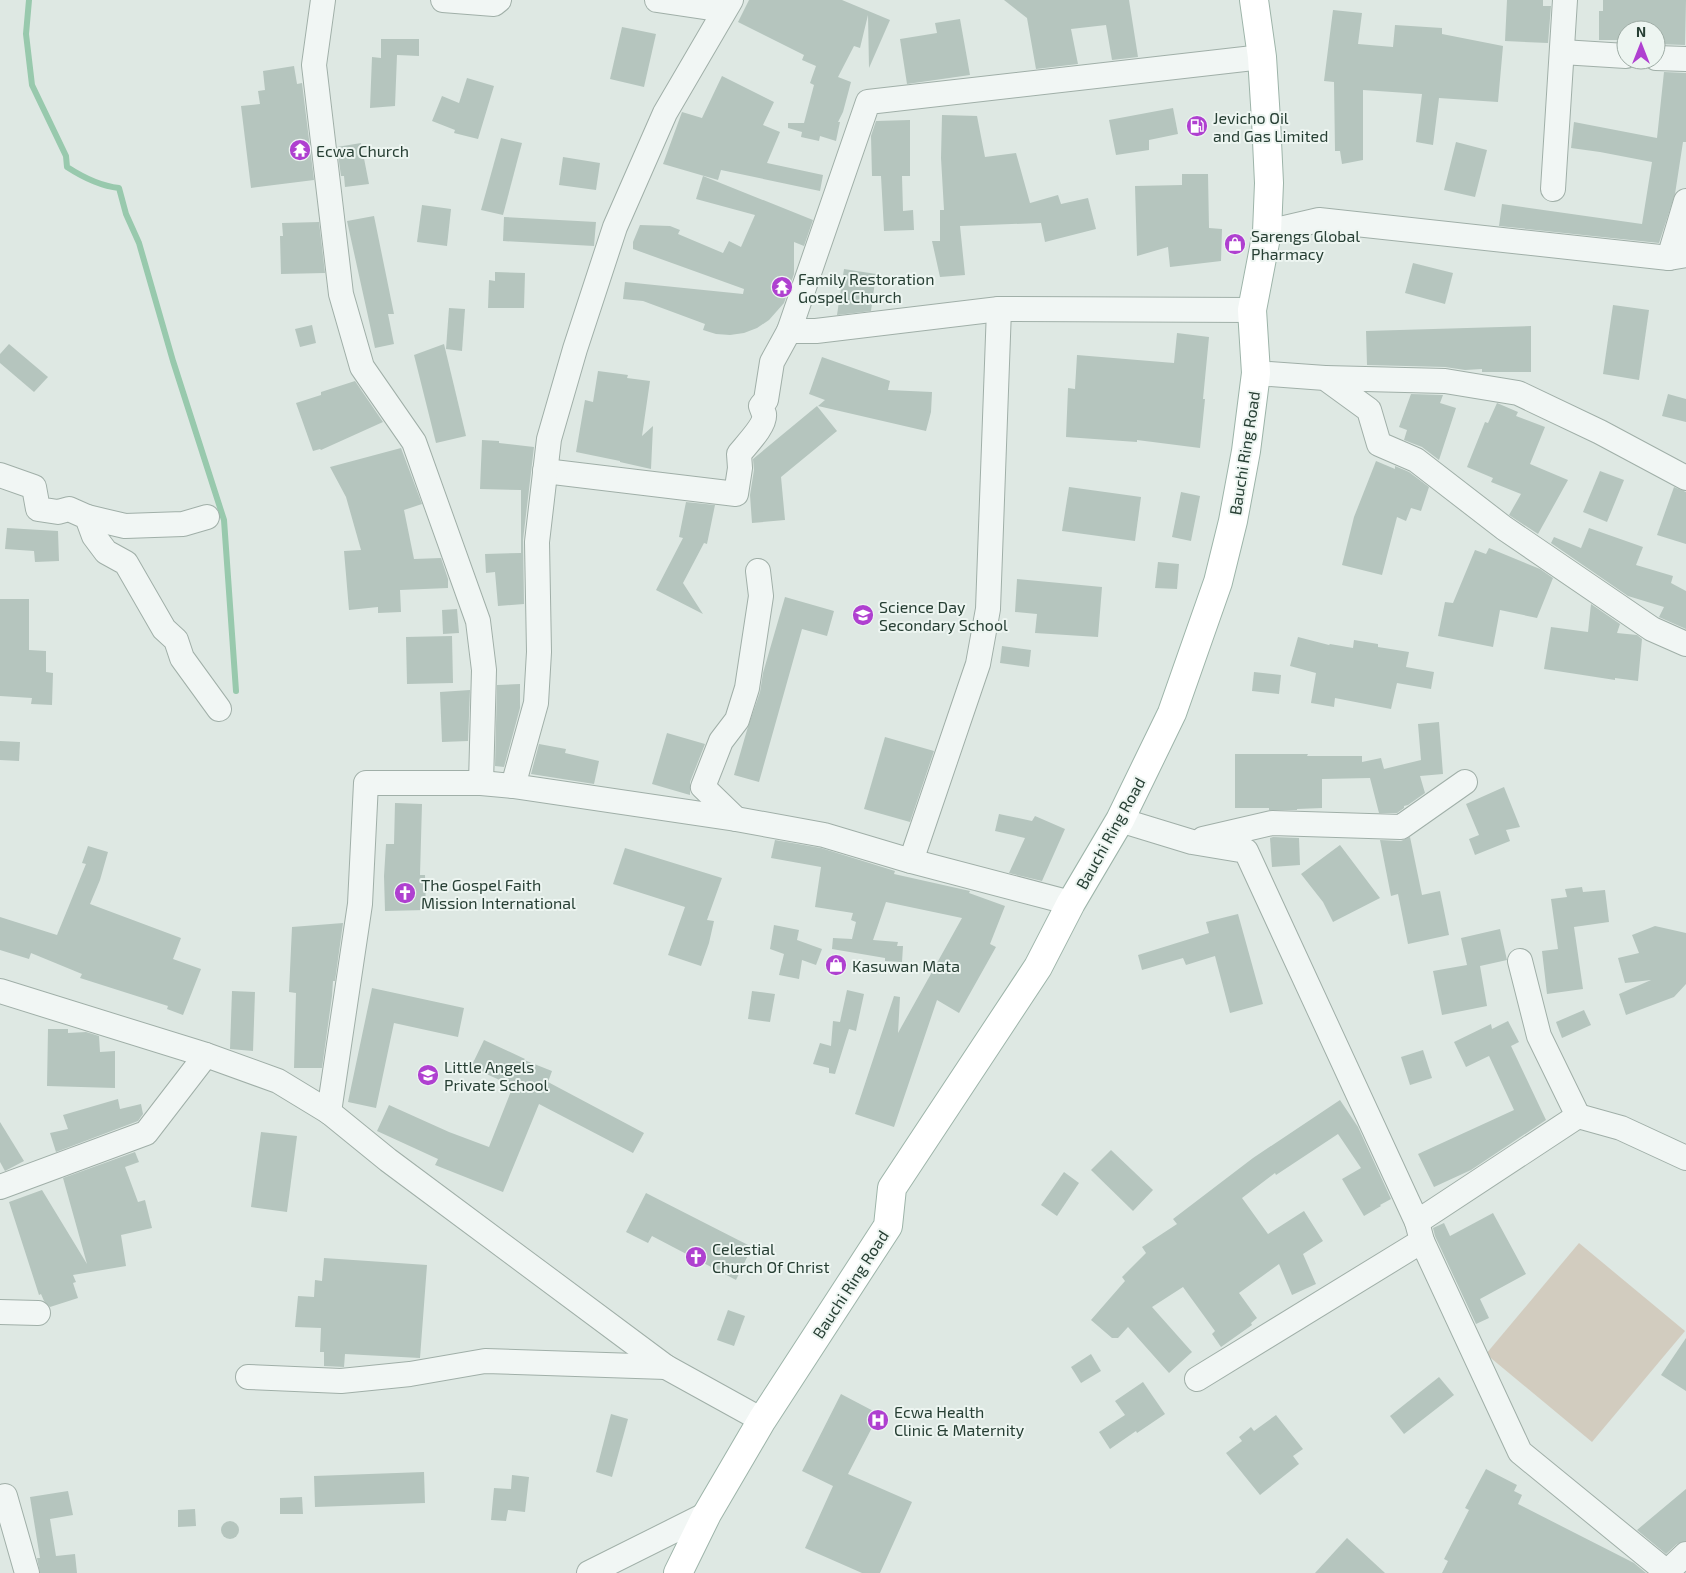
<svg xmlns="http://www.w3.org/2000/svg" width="1686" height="1573" font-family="'Exo 2',sans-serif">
<rect width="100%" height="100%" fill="#dee8e3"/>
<!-- green -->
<polygon fill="#d2ccbf" points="1579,1243 1685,1331 1592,1442 1486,1354"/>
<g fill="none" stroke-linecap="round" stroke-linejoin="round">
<!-- stream -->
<path stroke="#98c9ad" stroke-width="6" d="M29,0l-3,34 6,51 34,71 1,11c17,11 33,19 52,21l7,26 13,29 34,118 51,159 12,171"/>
</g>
<!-- building -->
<g fill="#b5c5be">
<polygon points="749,0 842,0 890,20 869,68 868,15 860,48 854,46 838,77 851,82 843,112 838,122 840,122 836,141 820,136 819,141 801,137 802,132 788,128 788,123 804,123 814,85 810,83 816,66 802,60 804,55 738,22"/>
<polygon points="1004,0 1129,0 1138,57 1112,60 1106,25 1071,29 1078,64 1036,69 1027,18"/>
<polygon points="1507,0 1543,0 1543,6 1551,6 1548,43 1505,41"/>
<polygon points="1603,0 1686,0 1685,45 1656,44 1656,30 1626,30 1626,40 1599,40 1599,11 1603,11"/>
<polygon points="1333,10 1362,13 1358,44 1393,47 1395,25 1442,28 1442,34 1503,46 1498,102 1439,98 1433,145 1416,142 1422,94 1363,90 1363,160 1342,164 1340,151 1335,151 1334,82 1324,81"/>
<polygon points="960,19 970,75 907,84 900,39 937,33 935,23"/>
<polygon points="622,27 656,34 644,87 610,79"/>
<polygon points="381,39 419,39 419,56 397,55 395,106 370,108 372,57 381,58"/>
<polygon points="294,66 297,84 302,83 314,180 251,188 241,106 260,104 258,91 265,90 263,71"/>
<polygon points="1664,72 1686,73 1686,142 1683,142 1675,194 1659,243 1499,226 1502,204 1642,224 1652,162 1600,152 1571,148 1574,122 1657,138"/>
<polygon points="722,76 774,102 763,125 780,132 767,163 823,175 820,191 721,170 718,180 663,164 682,112 702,118"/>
<polygon points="467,78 494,86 478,139 454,133 455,130 432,121 442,96 459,103"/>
<polygon points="1173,108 1178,134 1149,140 1149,150 1116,155 1109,120"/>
<polygon points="942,115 977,116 985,157 1016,153 1030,203 1058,195 1061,204 1088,198 1096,229 1045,242 1041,223 960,226 965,275 940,277 932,241 940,241 940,210 944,210 941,158"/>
<polygon points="910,120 910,176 902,176 903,211 913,210 914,230 884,231 881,176 872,176 871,136 876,121"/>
<polygon points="501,138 522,143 503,215 481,210"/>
<polygon points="1456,142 1487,150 1475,197 1444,190"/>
<polygon points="361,143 369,184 345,187 344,176 341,176 337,147"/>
<polygon points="563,157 600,163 596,190 559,185"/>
<polygon points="1182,174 1208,174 1209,228 1222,229 1221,261 1170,267 1168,247 1137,256 1135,186 1182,185"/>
<polygon points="703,176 813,220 804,246 794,242 794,274 784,303 769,320 757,328 744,333 730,335 716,334 703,330 705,324 643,301 623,299 625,282 743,294 744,289 633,249 633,242 640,225 670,226 680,230 678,234 723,253 729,241 741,247 755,215 696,199"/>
<polygon points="422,205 451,209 447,246 417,242"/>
<polygon points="374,216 394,314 388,314 394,344 375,348 347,221"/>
<polygon points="504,217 596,222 594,246 503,241"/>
<polygon points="319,222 325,273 281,274 280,236 283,236 282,223"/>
<polygon points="1413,263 1453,273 1445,304 1405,293"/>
<polygon points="844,269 876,274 871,311 837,315"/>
<polygon points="495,272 525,273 524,308 488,308 489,280 495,281"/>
<polygon points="1613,305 1649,310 1639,380 1603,374"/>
<polygon points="449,308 465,309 462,351 446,349"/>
<polygon points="312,325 316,343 300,347 295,329"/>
<polygon points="1531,326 1531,372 1482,372 1482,369 1465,370 1445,367 1367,365 1366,331"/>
<polygon points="1177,333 1209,337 1203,399 1205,399 1200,448 1137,440 1137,442 1066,437 1068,388 1075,389 1077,355 1174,363"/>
<polygon points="9,344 48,377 34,392 0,363 0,354"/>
<polygon points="444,344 466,436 436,443 414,355"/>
<polygon points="822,357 890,381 888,390 932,392 931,412 926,431 818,406 825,400 809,394"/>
<polygon points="598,371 628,375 627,378 650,381 642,436 653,426 651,469 620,462 620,461 576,452 585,400 593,402"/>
<polygon points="355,381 383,422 321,450 320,449 313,451 296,403 321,395 321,392"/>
<polygon points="1411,394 1443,395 1440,403 1456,408 1439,460 1422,447 1404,440 1407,430 1399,427"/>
<polygon points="1668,394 1686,399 1686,422 1662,416"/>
<polygon points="1497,403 1518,412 1516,416 1545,427 1530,464 1568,480 1538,534 1509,515 1521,494 1491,482 1493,478 1467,467 1485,422 1488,423"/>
<polygon points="817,406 837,431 781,477 785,520 752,523 750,495 754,470 753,459"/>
<polygon points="482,440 499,441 499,443 534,447 523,540 524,604 498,606 495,572 486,573 485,554 521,553 521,490 480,489"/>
<polygon points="401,448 422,504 404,510 414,559 441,558 448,579 448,588 400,590 401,612 378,613 378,607 349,610 344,551 361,550 346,497 330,467"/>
<polygon points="1376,461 1395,469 1395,466 1409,472 1429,487 1421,511 1411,508 1406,521 1397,517 1382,575 1342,565 1354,517"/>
<polygon points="1600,471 1624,480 1607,522 1583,512"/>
<polygon points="1069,487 1141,497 1135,541 1062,531"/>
<polygon points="1674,487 1686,492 1686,544 1657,535"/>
<polygon points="1181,492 1200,496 1191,541 1172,537"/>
<polygon points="686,502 715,505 707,544 704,543 683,583 703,614 656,590 683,538 679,537"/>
<polygon points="7,528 58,531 59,561 35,562 34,551 5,549"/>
<polygon points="1589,528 1643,547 1636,565 1673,576 1671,583 1686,591 1686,629 1659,617 1664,607 1628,596 1551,543 1554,537 1581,548"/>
<polygon points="1489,548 1540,569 1553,578 1537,618 1500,610 1493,647 1438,636 1445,602 1453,603 1475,550 1486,554"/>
<polygon points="1158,562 1179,564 1177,589 1155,588"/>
<polygon points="1017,579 1102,587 1098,637 1035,633 1037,614 1015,612"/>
<polygon points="785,597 834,611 827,636 802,629 759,782 734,775 747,730 760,692 763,673"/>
<polygon points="0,599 29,599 29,650 46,651 46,672 53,673 52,705 31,704 32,698 0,696"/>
<polygon points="1591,604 1620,624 1617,633 1637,635 1642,639 1638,681 1615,678 1615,680 1544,669 1551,627 1588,632"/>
<polygon points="457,609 459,633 443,634 442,610"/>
<polygon points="452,636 453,683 407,684 406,637"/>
<polygon points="1298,637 1329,645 1330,644 1353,648 1354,640 1378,644 1378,647 1409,652 1406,667 1434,672 1431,689 1397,683 1391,709 1335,698 1334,707 1311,703 1316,673 1290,666"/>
<polygon points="1002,646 1031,650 1029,667 1000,663"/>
<polygon points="1254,672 1281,675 1279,694 1252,691"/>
<polygon points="520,684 520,708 504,767 495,766 497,685"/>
<polygon points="470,690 468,741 442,742 440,692"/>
<polygon points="1439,722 1443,774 1420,776 1425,793 1408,805 1404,806 1404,808 1397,813 1379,813 1370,778 1322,779 1322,808 1297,809 1297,810 1269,810 1269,808 1235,808 1235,754 1308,754 1307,756 1362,756 1362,762 1381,758 1384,769 1421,760 1418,724"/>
<polygon points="667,733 705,744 690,782 690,795 652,784"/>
<polygon points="885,737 934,751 910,822 864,809"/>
<polygon points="0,741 20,742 19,761 0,760"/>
<polygon points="539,744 566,749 565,753 599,761 594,784 531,774"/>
<polygon points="1504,787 1520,827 1506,830 1510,841 1475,855 1469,839 1479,835 1466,804"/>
<polygon points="395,803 422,804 420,875 425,875 426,910 385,911 384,876 386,844 394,844"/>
<polygon points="999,814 1032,821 1035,816 1065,829 1042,881 1009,873 1025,838 995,831"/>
<polygon points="1273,837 1299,838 1300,865 1272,867 1270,838"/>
<polygon points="1410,837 1422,895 1440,891 1449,935 1408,944 1398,894 1391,896 1380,840 1401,841"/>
<polygon points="775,840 821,848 895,871 894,874 970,891 969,893 1005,906 990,944 996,947 959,1013 937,1000 894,1127 855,1114 894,996 900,997 898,1033 962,918 886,902 873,940 898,942 897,946 903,946 902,962 885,961 885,958 832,949 833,938 852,939 856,922 851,920 853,913 815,907 821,867 771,858"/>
<polygon points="1340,845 1380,898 1333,922 1323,902 1301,874"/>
<polygon points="88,846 108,852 100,880 90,904 181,938 173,959 201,969 183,1015 167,1009 168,1006 80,978 82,974 31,953 29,959 0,950 0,917 57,935 86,864 82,863"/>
<polygon points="625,848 722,878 707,920 714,921 709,943 701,966 668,955 685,907 613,884"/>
<polygon points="1582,887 1583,892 1605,890 1609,922 1574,927 1583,989 1547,994 1542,951 1558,949 1551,899 1567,897 1565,889"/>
<polygon points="1238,914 1263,1004 1230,1013 1215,956 1186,965 1183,958 1142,970 1138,955 1209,933 1206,922"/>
<polygon points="343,923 335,981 333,981 332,996 322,1068 294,1068 296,993 289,992 292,927"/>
<polygon points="774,925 799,930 797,940 822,949 816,965 802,960 799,979 779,975 784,954 770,949"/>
<polygon points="1655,926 1686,933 1686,984 1674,997 1626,1015 1619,994 1651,980 1625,983 1618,958 1639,953 1632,935"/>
<polygon points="1500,929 1507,960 1480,966 1487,1006 1442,1015 1433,971 1467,965 1461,938"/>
<polygon points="372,988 464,1008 458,1037 394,1023 376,1108 348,1102"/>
<polygon points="847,990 864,994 856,1031 849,1029 835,1074 829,1073 829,1068 813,1064 820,1043 831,1046 833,1021 840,1022"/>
<polygon points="232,991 255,992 253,1051 230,1049"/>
<polygon points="752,991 775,994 770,1022 748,1019"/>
<polygon points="1584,1010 1591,1025 1562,1038 1556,1022"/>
<polygon points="1508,1021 1519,1042 1511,1046 1546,1120 1471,1170 1434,1187 1418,1154 1514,1110 1489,1056 1466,1067 1454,1042 1491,1024 1492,1029"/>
<polygon points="48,1029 68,1029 68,1033 86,1032 99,1036 100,1052 115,1051 115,1088 47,1086"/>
<polygon points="484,1040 525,1059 524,1060 552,1071 548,1082 644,1133 633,1153 539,1104 503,1192 435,1165 438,1159 377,1131 389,1105 449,1132 489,1147 513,1086 471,1067"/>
<polygon points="1423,1050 1432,1078 1410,1085 1401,1057"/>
<polygon points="118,1099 120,1109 141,1104 143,1114 138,1121 56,1152 50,1133 68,1129 63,1115"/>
<polygon points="1340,1100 1358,1127 1391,1199 1380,1205 1381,1206 1364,1216 1342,1179 1361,1168 1338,1134 1276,1175 1275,1173 1242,1198 1268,1234 1304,1211 1323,1241 1303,1254 1316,1284 1292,1295 1279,1264 1239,1293 1257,1318 1251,1323 1252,1325 1221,1347 1212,1334 1215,1331 1183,1287 1152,1307 1192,1352 1169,1373 1128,1327 1118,1338 1112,1338 1091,1320 1125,1281 1122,1277 1146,1253 1142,1247 1177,1224 1173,1219 1253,1158"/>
<polygon points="0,1122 24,1161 5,1171 0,1162"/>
<polygon points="261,1132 297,1136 287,1212 251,1207"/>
<polygon points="1111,1150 1153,1190 1133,1211 1091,1170"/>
<polygon points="135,1152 139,1162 125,1167 138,1202 145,1200 152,1228 121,1235 126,1266 73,1275 76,1282 73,1283 78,1298 50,1307 44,1301 41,1294 39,1295 9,1202 42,1190 87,1264 63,1178"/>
<polygon points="1064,1172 1079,1183 1057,1216 1041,1205"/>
<polygon points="646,1193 752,1247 736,1280 652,1236 648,1243 626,1232"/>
<polygon points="1493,1213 1526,1274 1480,1299 1489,1318 1476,1324 1435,1236 1433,1228 1444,1223 1450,1236"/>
<polygon points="324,1258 427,1265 420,1358 345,1354 344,1367 324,1366 324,1352 320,1352 321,1328 295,1327 298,1296 314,1297 315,1280 322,1281"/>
<polygon points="728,1310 745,1316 734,1346 717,1340"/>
<polygon points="1686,1338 1686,1391 1661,1375"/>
<polygon points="1091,1354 1101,1371 1081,1383 1071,1367"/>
<polygon points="1439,1377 1454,1395 1404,1434 1390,1416"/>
<polygon points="1143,1382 1165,1414 1137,1433 1136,1431 1110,1449 1099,1432 1125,1415 1115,1401"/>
<polygon points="841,1394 879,1414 848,1474 912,1502 880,1573 862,1573 805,1548 833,1486 802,1471"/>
<polygon points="611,1414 628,1419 612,1477 596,1472"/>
<polygon points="1276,1415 1303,1449 1293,1456 1299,1464 1260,1495 1226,1453 1242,1441 1239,1437 1251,1427 1254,1431"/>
<polygon points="1486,1469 1517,1485 1514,1491 1522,1495 1518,1504 1634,1563 1646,1573 1442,1573 1448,1561 1444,1559 1469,1510 1465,1508"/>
<polygon points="424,1472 425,1503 315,1507 314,1476"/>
<polygon points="512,1475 529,1477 525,1512 508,1510 506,1521 491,1520 494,1488 511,1489"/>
<polygon points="1686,1489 1686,1541 1677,1544 1666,1554 1637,1530"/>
<polygon points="68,1491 73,1515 50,1519 56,1556 75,1554 77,1573 40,1573 37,1558 40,1558 30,1497"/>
<polygon points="302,1497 303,1514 280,1514 280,1498"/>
<polygon points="195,1509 196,1526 178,1527 178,1510"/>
<circle cx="230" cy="1530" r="9"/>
<polygon points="1347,1538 1385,1573 1315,1573"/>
</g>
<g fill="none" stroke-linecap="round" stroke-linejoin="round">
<!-- street casing -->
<g stroke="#a0afa8" stroke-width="26">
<g id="street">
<polyline points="323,0 314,65 341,294 362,367 414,442 478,621 484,670 481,783"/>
<polyline points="443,0 494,4 499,0"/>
<polyline points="657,0 724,10"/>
<polyline points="1562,52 1626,56"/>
<polyline points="1656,58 1686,59"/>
<polyline points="1553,189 1565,0"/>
<polyline points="1267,232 1319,220 1669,258 1686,255"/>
<polyline points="1669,258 1686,201"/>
<polyline points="1252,310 999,309 816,331 789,331 868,102 1262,57"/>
<polyline points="1256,373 1325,378 1369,410 1379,444 1416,460 1504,528 1652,629 1686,644"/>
<polyline points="1325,378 1445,381 1518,393 1600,432 1686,478"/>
<path d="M545,471l191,23 4,-26 -1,-14c7,-9 27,-29 25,-40 -1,-3 -2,-5 -3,-8l5,-6 6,-38 17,-31"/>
<polyline points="0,475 34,487 38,509 58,512 69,509 87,517 94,536 106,552 126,563 164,629 176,640 182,658 219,709"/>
<polyline points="87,517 125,526 183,524 207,517"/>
<polyline points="513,786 536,703 539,652 537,542 549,439 575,349 615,227 665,113 731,0"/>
<polyline points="736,819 703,787 721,741 737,720 747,688 761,596 758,571"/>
<polyline points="1120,820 1192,842 1246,851 1417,1222 1422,1241 1520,1452 1668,1573"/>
<polyline points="1203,839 1272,823 1401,827 1465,782"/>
<polyline points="911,861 978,664 988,609 999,309"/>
<polyline points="1520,961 1539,1036 1578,1116"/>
<polyline points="0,991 206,1055 278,1081 329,1112 388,1160 666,1367 762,1420"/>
<polyline points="329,1112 360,904 366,783 481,783 513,786 736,819 824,835 911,861 1071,903"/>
<polyline points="0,1187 146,1133 206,1055"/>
<polyline points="1417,1222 1578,1116 1621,1128 1686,1158"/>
<polyline points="0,1312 38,1313"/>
<polyline points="248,1377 341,1381 410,1374 485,1361 666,1367"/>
<polyline points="1197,1379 1422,1241"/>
<polyline points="5,1496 27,1573"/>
<polyline points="589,1573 707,1514"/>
<polyline points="1666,1573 1686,1554"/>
</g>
</g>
<!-- primary casing -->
<g stroke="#9db4a9" stroke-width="30">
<polyline id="primary" points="678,1573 707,1514 762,1420 888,1226 892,1188 1038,967 1071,903 1120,820 1172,713 1218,582 1233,521 1246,451 1256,373 1252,310 1267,232 1269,183 1266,120 1262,57 1254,0"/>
</g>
<!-- street -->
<use href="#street" stroke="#f1f6f4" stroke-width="24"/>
<!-- primary -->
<use href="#primary" stroke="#fff" stroke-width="28"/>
</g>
<!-- icons -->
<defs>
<g id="fuel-disc" transform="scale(1.125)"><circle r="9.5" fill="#af40d0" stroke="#edf5f1"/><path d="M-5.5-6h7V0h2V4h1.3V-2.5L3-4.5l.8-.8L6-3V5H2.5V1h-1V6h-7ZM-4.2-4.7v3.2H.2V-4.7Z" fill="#fff"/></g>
<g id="temple-disc" transform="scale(1.125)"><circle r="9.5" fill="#af40d0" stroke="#edf5f1"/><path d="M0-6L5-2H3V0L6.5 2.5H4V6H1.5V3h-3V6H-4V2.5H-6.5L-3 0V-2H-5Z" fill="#fff"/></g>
<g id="shop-disc" transform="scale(1.125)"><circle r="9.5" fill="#af40d0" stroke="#edf5f1"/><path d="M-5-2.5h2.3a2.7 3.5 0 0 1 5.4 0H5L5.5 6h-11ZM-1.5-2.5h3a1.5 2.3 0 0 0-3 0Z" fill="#fff"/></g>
<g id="school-disc" transform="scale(1.125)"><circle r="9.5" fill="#af40d0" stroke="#edf5f1"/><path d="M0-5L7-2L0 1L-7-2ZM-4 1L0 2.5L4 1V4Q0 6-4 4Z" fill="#fff"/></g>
<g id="church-disc" transform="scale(1.125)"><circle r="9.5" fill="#af40d0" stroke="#edf5f1"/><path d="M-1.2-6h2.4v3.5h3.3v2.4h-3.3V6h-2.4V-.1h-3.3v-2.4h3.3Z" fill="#fff"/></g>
<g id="hospital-disc" transform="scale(1.125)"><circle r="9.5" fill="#af40d0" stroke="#edf5f1"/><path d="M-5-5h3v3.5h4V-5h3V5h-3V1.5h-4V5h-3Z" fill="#fff"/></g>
</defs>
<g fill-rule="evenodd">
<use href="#fuel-disc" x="1197" y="126"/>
<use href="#temple-disc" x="300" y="150"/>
<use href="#shop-disc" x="1235" y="244"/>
<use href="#temple-disc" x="782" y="287"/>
<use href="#school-disc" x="863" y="615"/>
<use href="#church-disc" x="405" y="893"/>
<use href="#shop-disc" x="836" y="965"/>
<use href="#school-disc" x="428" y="1075"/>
<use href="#church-disc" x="696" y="1257"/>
<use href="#hospital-disc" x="878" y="1420"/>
</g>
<g text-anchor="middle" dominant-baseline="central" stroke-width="4" stroke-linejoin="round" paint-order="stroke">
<!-- poi labels -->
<g font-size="16" fill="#273f34" stroke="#edf5f1" text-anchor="start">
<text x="1213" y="117">Jevicho Oil<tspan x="1213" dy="18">and Gas Limited</tspan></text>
<text x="316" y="150">Ecwa Church</text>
<text x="1251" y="235">Sarengs Global<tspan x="1251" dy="18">Pharmacy</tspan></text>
<text x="798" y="278">Family Restoration<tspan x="798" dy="18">Gospel Church</tspan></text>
<text x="879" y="606">Science Day<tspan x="879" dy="18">Secondary School</tspan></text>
<text x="421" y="884">The Gospel Faith<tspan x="421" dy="18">Mission International</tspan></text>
<text x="852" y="965">Kasuwan Mata</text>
<text x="444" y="1066">Little Angels<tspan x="444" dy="18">Private School</tspan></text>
<text x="712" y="1248">Celestial<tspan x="712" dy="18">Church Of Christ</tspan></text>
<text x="894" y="1411">Ecwa Health<tspan x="894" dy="18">Clinic &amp; Maternity</tspan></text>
</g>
<!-- street labels -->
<g font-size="16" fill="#273f34" stroke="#edf5f1">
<text transform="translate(1244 453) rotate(-81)">Bauchi Ring Road</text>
<text transform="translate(1110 833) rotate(-61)">Bauchi Ring Road</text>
<text transform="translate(850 1284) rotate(-57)">Bauchi Ring Road</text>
</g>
</g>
<!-- north arrow -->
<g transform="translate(1641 45)"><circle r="24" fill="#edf5f1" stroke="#9eaca5"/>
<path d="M0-4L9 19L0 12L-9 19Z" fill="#af40d0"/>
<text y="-8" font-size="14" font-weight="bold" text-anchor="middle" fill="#273f34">N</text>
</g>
</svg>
